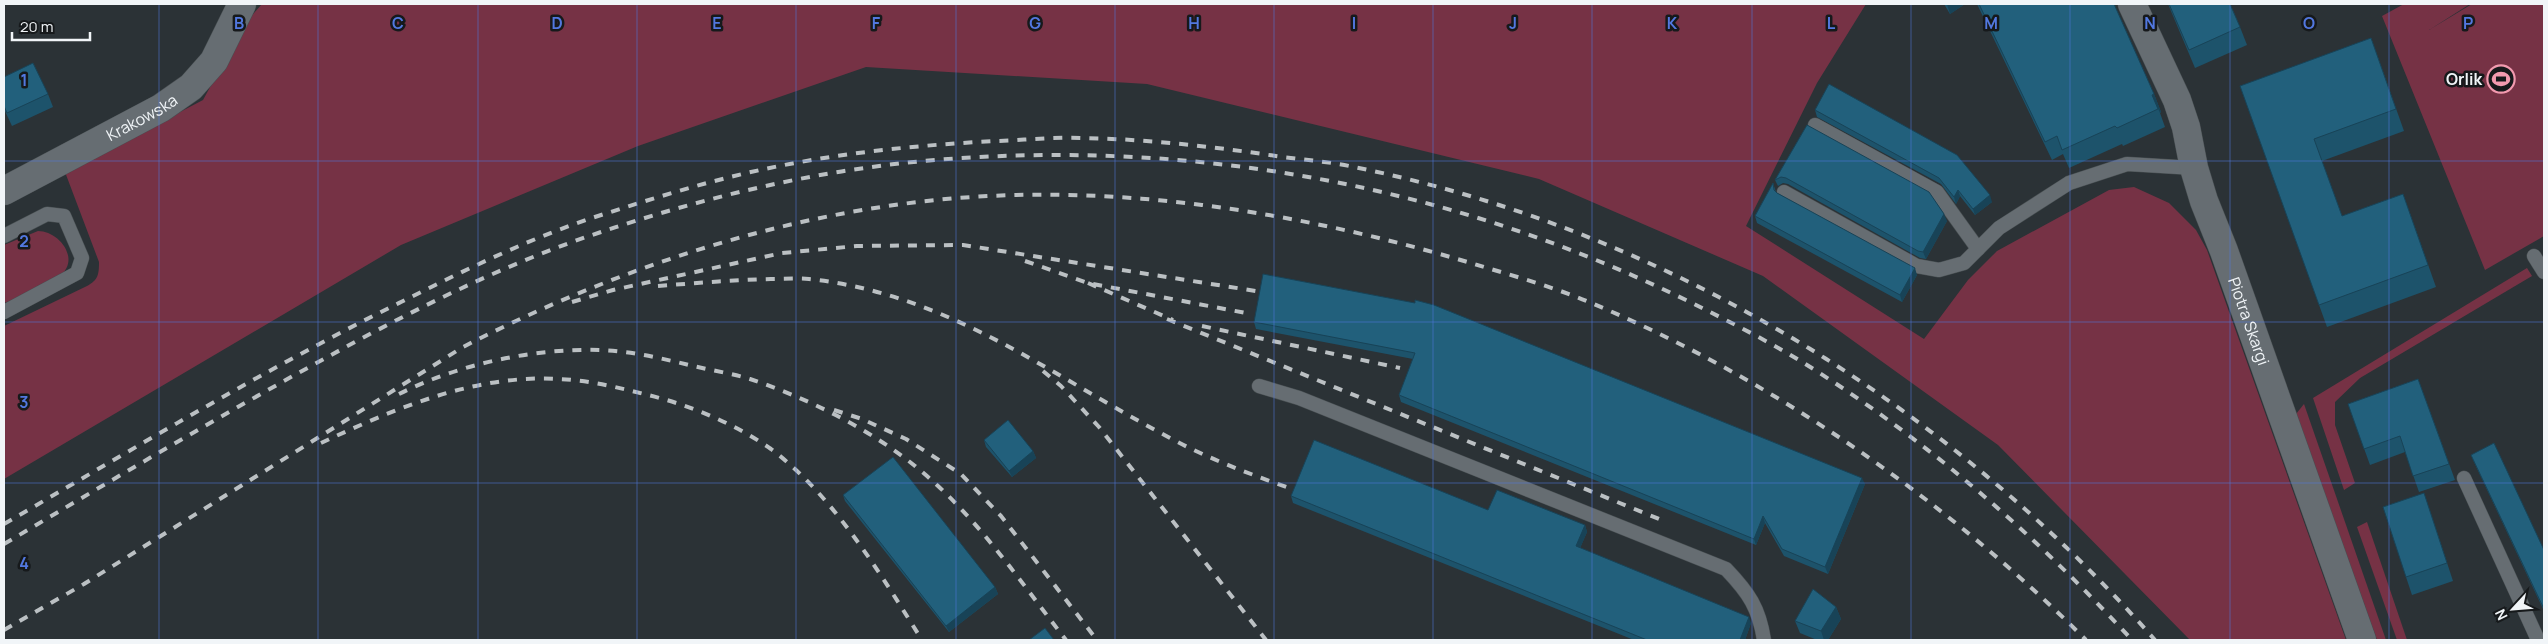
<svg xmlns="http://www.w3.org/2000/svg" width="2548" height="644" font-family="Manrope,sans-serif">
<rect width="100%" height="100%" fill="#2b3236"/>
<!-- green -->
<g fill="#763245">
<path d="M262,4h1604l-49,79 -71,143 178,113 44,-59 29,-29 112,-61 25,-3 35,16 27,27 11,20 139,390h-156l-192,-195 -235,-169 -224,-97 -392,-95 -281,-17 -228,79 -237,99 -397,234v-153l83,-40c11,-6 12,-11 12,-24l-34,-90 138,-72 42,-77z"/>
<polygon points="2404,4 2470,4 2429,30 2472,4 2544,4 2544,236 2485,270 2382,16"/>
<path d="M38,231c21,0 43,28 22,45 -9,8 -45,24 -56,27v-58z"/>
<polygon points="2527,268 2532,276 2360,378 2335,402 2335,425 2355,483 2344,490 2313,398"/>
<polygon points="2304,404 2386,640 2377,640 2296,414"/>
<polygon points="2367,522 2407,640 2397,640 2357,527"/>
</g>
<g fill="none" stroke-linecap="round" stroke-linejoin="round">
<!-- lane casing -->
<g stroke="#484f52" stroke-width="15">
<g id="lane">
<polyline points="1815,125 1937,192 1978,249"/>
<polyline points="1784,192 1917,266 1939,270 1964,263 1999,228 2069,183 2127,164 2194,168"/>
<polyline points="4,236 47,214 64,216 82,258 77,273 4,312"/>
<polyline points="2534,256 2544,272"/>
<path d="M1259,386l40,12 427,171c23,24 33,39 38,71"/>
<polyline points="2464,478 2538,640"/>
</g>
</g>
<!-- street casing -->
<g stroke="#484f52" stroke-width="29">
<g id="street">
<path id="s1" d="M2132,4l45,96 9,27 8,41 10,33 20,50 138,389"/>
<path id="s2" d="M4,191l157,-83 30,-21 23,-26 28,-57"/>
</g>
</g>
<!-- lane -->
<use href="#lane" stroke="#666d72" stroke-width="14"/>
<!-- street -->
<use href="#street" stroke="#666d72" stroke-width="28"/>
<!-- rail -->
<g stroke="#bbc0c3" stroke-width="4" stroke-dasharray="9 9" stroke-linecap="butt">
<polyline points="1025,261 1088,283 1251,314"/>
<polyline points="1088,283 1173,320"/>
<path d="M658,286c38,-3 75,-6 113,-7 13,0 26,-1 38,0 140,15 241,96 361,159 39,21 80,36 122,51"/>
<polyline points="572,302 613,290 782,253 857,246 963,245 1256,291"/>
<polyline points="1167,319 1664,521"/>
<polyline points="1202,326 1400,368"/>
<polyline points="1043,371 1061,386 1099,427 1266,640"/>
<path d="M399,394c60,-30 135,-46 201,-44 30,1 60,8 89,15 20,5 41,8 61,14 57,19 118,49 165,87 60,48 104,114 151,174"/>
<polyline points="834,410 862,419 906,439 961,474 1001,516 1097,640"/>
<path d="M321,443c73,-34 154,-69 237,-64 29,1 58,8 86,15 43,10 90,29 127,55 63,47 110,126 151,191"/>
<path d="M4,524c131,-76 261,-155 397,-222 64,-32 129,-64 197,-86 53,-17 107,-34 162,-46 78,-17 157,-25 237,-29 28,-1 56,-4 84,-3 68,1 135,9 202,19 24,3 48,5 71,10 311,63 593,237 801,473"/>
<path d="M4,544c105,-62 210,-125 318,-184 89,-49 182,-96 279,-128 105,-35 213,-61 323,-71 267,-24 529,24 770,143 42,21 84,42 124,68 117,75 220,166 314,268"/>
<path d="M4,630l80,-46 379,-237c161,-83 344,-142 526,-151 163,-8 327,21 482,67 39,12 80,23 118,39 184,77 357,198 497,338"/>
</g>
</g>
<!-- wall -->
<g fill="#1d536b">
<polygon points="1944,4 1965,4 1950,14"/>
<polygon points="1977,4 2114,4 2154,94 2161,112 2160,113 2165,127 2123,146 2122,144 2069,168 2063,154 2052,160"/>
<polygon points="2168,4 2230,4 2240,27 2247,45 2195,68"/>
<polygon points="2371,38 2404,131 2322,161 2342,216 2403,194 2436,287 2327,327 2240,86"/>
<polygon points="4,77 48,94 53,107 12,126 4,109"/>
<polygon points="1815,110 1992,202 1975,215 1960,196 1956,204 1941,184 1817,117"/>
<polygon points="1807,125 1947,221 1926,259 1920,258 1788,184 1783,183 1778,186 1775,180"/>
<polygon points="1773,183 1776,192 1777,193 1917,275 1902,302 1757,223 1755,216"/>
<polygon points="1415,303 1865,484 1828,574 1784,556 1765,523 1756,545 1401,402 1399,395 1413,359 1256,329 1254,322"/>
<polygon points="2418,379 2455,480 2419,492 2405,452 2370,465 2348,404"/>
<polygon points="984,440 1033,451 1036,458 1012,477 986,447"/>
<polygon points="2471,455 2544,550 2544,611 2474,462"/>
<polygon points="843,495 995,587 998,594 949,632 845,501"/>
<polygon points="1291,496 1585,525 1587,532 1580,548 1751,623 1745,640 1634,640 1293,503"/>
<polygon points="2430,511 2453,581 2412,595 2406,577"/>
<polygon points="1836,607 1841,619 1828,640 1817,640 1800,633 1795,621"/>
</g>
<!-- shaded-wall -->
<g fill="#184357">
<polygon points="1947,4 1965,4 1950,14"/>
<polygon points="2154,94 2161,112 2160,113 2152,95"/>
<polygon points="1958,190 1960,196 1956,204 1954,197"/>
<polygon points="1990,195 1992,202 1975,215 1973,209"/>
<polygon points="1944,214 1947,221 1926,259 1923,252"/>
<polygon points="1915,268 1917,275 1902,302 1900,295"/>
<polygon points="1033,451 1036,458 1012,477 1009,471"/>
<polygon points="1862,478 1865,484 1828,574 1825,567"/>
<polygon points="1763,516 1765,523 1756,545 1754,539"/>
<polygon points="1585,525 1587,532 1578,553 1576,546"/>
<polygon points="995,587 998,594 949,632 946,626"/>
<polygon points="1836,607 1841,619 1828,640 1824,640 1821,631"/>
<polygon points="1749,617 1751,623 1745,640 1740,640"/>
</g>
<!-- building -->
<g fill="#22607c" stroke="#184357">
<polygon points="1979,4 2114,4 2154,94 2152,95 2158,109 2117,128 2115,126 2062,150 2057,136 2045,142"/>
<polygon points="2169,4 2230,4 2240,27 2189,50"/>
<polygon points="2371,38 2396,109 2314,139 2342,216 2403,194 2428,265 2319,305 2240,86"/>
<polygon points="33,63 48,94 7,113 4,106 4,77"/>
<polygon points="1829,84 1957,155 1990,195 1973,209 1958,190 1954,197 1939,178 1815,110"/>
<polygon points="1807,125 1929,192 1944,214 1923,252 1918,251 1786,178 1781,177 1775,180"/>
<polygon points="1773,183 1774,190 1777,193 1915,268 1900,295 1755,216"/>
<polygon points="1263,274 1415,303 1415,300 1434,305 1862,478 1825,567 1782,549 1763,516 1754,539 1399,395 1415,353 1254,322"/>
<polygon points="2418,379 2449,464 2413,476 2400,436 2364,449 2348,404"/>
<polygon points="1008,420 1033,451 1009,471 984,440"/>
<polygon points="1314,440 1488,510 1497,490 1585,525 1576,546 1749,617 1740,640 1647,640 1291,496"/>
<polygon points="2494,443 2544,550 2544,609 2471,455"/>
<polygon points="893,457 995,587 946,626 843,495"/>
<polygon points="2424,493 2447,563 2406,577 2383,507"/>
<polygon points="1813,589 1836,607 1821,631 1795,621"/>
<polygon points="1045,628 1054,640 1029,640"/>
</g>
<!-- grid -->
<path fill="none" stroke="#5278e0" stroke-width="1" stroke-opacity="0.55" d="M159,4v636M318,4v636M478,4v636M637,4v636M796,4v636M956,4v636M1115,4v636M1274,4v636M1433,4v636M1592,4v636M1752,4v636M1911,4v636M2070,4v636M2230,4v636M2389,4v636M4,161h2540M4,322h2540M4,483h2540"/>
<!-- icons -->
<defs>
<g id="stadium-ring" transform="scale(1.4375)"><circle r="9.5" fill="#16191b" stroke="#f29aaf" stroke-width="1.5"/><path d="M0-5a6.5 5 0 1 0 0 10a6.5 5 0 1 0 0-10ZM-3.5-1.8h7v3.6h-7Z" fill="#f29aaf"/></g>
</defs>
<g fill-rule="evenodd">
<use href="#stadium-ring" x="2501" y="79"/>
</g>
<g text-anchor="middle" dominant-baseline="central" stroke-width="5" stroke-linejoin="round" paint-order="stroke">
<!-- poi labels -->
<g font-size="16" font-weight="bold" fill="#f1f5f8" stroke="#16191b" text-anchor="end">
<text x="2482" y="79">Orlik</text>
</g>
<!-- street labels -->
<g font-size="16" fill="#f1f5f8" stroke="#16191b">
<text stroke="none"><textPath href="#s2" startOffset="156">Krakowska</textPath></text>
<text stroke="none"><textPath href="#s1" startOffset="339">Piotra Skargi</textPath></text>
</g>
</g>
<g font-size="16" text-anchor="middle" font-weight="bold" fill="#5278e0" stroke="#16191b" stroke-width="5" stroke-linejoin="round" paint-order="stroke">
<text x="239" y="29">B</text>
<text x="398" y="29">C</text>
<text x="557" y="29">D</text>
<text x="717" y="29">E</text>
<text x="876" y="29">F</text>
<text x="1035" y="29">G</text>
<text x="1194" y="29">H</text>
<text x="1354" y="29">I</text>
<text x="1513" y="29">J</text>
<text x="1672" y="29">K</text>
<text x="1831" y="29">L</text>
<text x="1991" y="29">M</text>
<text x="2150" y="29">N</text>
<text x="2309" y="29">O</text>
<text x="2468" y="29">P</text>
<text x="24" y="86">1</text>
<text x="24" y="247">2</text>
<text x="24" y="408">3</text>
<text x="24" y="569">4</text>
</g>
<!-- border -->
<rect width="2548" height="644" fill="none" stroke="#f1f5f8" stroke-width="10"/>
<!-- north arrow -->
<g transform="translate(2513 609) rotate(244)" stroke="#16191b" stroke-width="4" paint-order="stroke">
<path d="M0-4L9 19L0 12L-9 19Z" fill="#f1f5f8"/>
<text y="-8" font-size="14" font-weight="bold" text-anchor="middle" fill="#f1f5f8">N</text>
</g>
<!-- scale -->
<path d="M12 32v8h78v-8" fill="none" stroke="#f1f5f8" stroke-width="2.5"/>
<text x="20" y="32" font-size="15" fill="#f1f5f8" stroke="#16191b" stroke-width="4" paint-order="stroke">20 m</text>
</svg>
